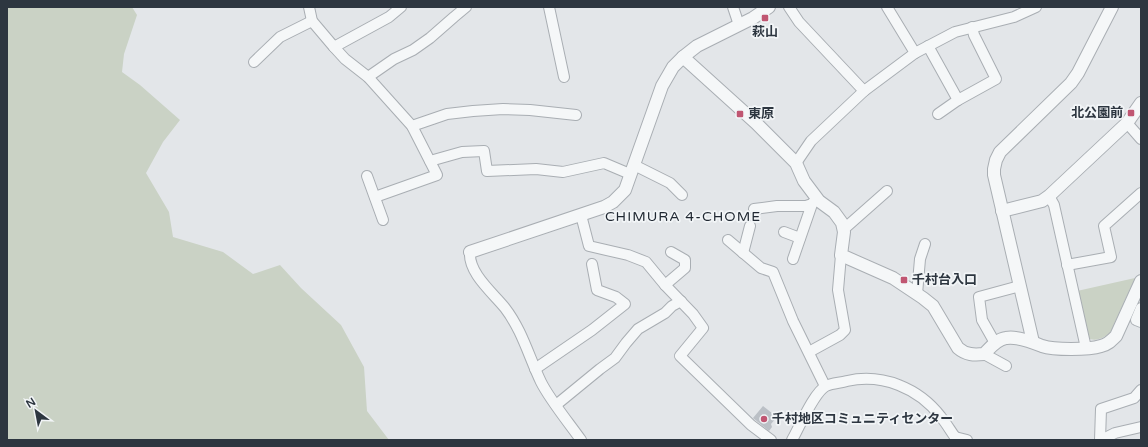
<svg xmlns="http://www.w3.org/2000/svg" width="1148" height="447" font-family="'Varela Round','Noto Sans JP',sans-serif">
<rect width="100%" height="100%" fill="#e3e6e9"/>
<!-- green -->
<g fill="#cad2c5">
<polygon points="7,7 132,7 137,15 124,54 122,72 140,85 180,120 163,142 146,173 169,212 173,237 223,252 253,274 280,265 301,288 341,325 364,367 367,411 389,440 7,440"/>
<path d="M1135,278l-25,55c-7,5 -14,9 -23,5l-10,-47z"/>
</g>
<!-- building -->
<polygon fill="#bbc0c6" points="763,406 777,417 771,424 772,427 769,431 753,418"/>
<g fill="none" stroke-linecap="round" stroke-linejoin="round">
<!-- minor casing -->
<g stroke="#a9aeb3" stroke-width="12">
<g id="minor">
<polyline points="309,7 312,21 334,47 345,59 368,77 412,126 437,175 375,197"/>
<polyline points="549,7 564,77"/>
<polyline points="733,7 739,25"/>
<polyline points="789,7 799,22 864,91"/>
<polyline points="887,7 915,53"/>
<polyline points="928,46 958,100 996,79 974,35 972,27"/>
<polyline points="334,47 389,17 401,7"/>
<polyline points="254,62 280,37 312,21"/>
<polyline points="368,77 394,59 413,50 430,38 454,17 466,7"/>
<polyline points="938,114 958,100"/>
<polyline points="1127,123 1141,139"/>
<polyline points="412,126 447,114 473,111 503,109 530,110 576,115"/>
<polyline points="430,161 462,152 484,151 487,171 536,169 563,172 604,163 630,174"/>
<polyline points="796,163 811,141 864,91 915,53 955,32 1014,17 1036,7"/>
<polyline points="634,165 670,183 682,195"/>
<polyline points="367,176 383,220"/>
<polyline points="1049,196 1054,205 1086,348"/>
<polyline points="754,209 777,206 806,206 812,204"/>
<polyline points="581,215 589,246 628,255 646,262 665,285 693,314 703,328 680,356 751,425 771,440"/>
<polyline points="844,229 887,191"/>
<polyline points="784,232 800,238"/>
<polyline points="728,240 761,268 773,272 793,321 825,386"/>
<path d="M470,252c-2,21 23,41 35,56 17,22 24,49 36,74 9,18 28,41 40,58"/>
<polyline points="743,253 750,226"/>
<polyline points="793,259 812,204 817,198"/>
<polyline points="1067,265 1111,257 1104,226 1141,193"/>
<polyline points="665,285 685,268 685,260 671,252"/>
<polyline points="917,294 920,259 925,244"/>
<polyline points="1141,308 1136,320 1141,322"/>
<polyline points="995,343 982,320 979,297 1020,286"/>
<polyline points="809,352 840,335 845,330 838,290 841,255"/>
<polyline points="984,354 1006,366"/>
<polyline points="535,369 592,330 625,304 616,297 597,290 592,264"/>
<polyline points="556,405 600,369 615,358 626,343 638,329 665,313 672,306 681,301"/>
<polyline points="955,437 967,440"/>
<path d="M792,440c7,-12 22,-48 34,-54 6,-3 14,-3 21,-5 35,-8 72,7 94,36 5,6 9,13 14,20v3"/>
<polyline points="1100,440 1101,409 1134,398 1141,390"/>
<polyline points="1101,440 1115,433 1141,427"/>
</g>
</g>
<!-- tertiary casing -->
<g stroke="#a9aeb3" stroke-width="14">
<g id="tertiary">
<path d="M683,57l73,66 40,40 8,18 15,20 15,11 8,11 2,9 -3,23 52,23 30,20 10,8 25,42c8,7 16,7 26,6 6,-6 13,-15 22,-16 11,-2 26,4 36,8 12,4 46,4 59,0 6,-1 10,-5 15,-10l25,-55"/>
<polyline points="1002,211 1042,201 1049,196 1127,123 1141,103"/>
<polyline points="470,252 604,207 613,202 625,190 662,86 673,67 683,57 697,46 753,18 769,7"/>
<polyline points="1033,342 994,175 994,169 996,160 1000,152 1071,83 1078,73 1112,7"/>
</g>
</g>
<!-- minor -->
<use href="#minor" stroke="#f5f7f8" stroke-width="10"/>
<!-- tertiary -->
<use href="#tertiary" stroke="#f5f7f8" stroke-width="12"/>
</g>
<!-- markers -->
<g fill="#c05672" stroke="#f2f5f7" stroke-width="1.5">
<rect x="761" y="14" width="8" height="8" rx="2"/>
<rect x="1127" y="109" width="8" height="8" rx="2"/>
<rect x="736" y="110" width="8" height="8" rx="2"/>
<rect x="900" y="276" width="8" height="8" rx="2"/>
<circle cx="764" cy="419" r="4"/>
</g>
<g text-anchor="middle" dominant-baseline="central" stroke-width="3.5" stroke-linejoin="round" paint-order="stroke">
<!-- poi labels -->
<g font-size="13" font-weight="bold" fill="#2d3640" stroke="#f2f5f7" text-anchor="start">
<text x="765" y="32" text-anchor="middle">萩山</text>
<text x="1123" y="113" text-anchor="end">北公園前</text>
<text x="748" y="114">東原</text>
<text x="912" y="280">千村台入口</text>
<text x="772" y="419">千村地区コミュニティセンター</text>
</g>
<!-- neighbourhood labels -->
<g font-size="14" letter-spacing="1" fill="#1f2731" stroke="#f2f5f7">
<text x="683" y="216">CHIMURA 4-CHOME</text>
</g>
</g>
<!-- border -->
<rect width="1148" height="447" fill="none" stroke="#2d3640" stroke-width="16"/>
<!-- north arrow -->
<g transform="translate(36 411) rotate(328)" stroke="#f2f5f7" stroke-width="3" paint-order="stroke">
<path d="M0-3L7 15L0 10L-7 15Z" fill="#2d3640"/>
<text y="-6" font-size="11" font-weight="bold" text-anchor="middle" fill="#2d3640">N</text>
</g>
</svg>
